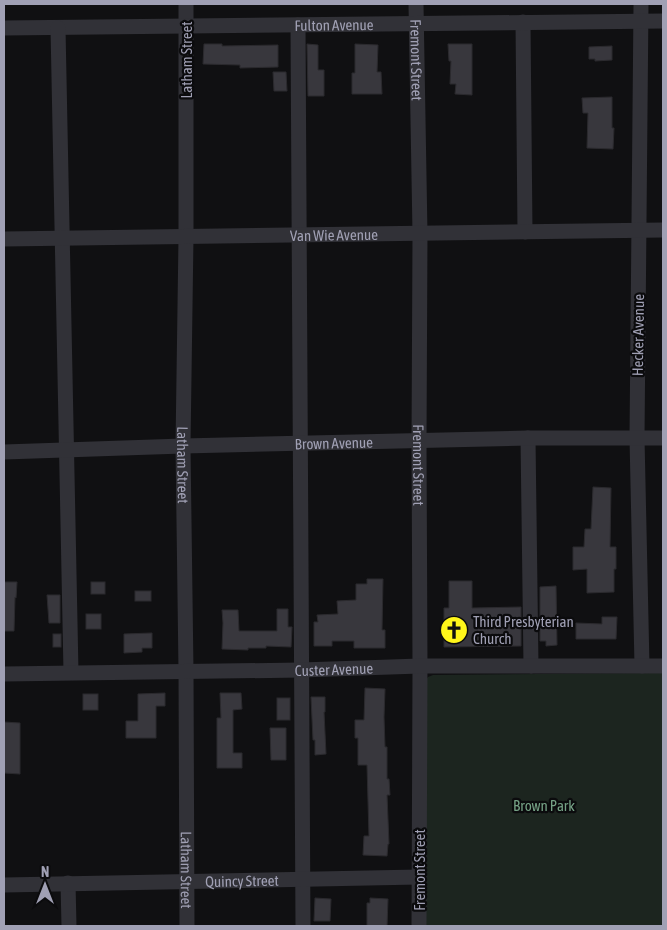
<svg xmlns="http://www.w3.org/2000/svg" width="667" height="930" font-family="'Asap Condensed',sans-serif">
<rect width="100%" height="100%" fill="#101012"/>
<!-- green -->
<polygon fill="#1c251f" points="663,673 663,926 426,926 424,683 428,677 433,675"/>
<!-- building -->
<g fill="#38373d" stroke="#2b2a2e">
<polygon points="204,44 222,44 222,46 278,45 278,67 240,68 240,65 203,64"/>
<polygon points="307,44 318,45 318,70 324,70 324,96 308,96"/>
<polygon points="355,44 378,45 377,72 381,72 382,94 352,94 352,73 355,73"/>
<polygon points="448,44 472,44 472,95 455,94 456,84 450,84 451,61 449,61"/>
<polygon points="612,46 612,60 595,61 595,59 589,59 589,47"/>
<polygon points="273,72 286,72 287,91 274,91"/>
<polygon points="612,97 612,128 614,128 613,149 587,148 588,113 583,113 582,98"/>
<polygon points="593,487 611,488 610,547 616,547 616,569 614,569 614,592 587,593 587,569 573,570 573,547 584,547 585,529 591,529"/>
<polygon points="367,579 383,579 382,630 385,630 385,648 354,648 354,641 332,641 332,646 314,646 314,622 318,622 317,615 338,614 337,601 356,600 356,584 367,584"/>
<polygon points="449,581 472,581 472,608 521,607 521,646 444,647 444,608 449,608"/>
<polygon points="4,582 17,582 16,598 15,597 14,631 4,631"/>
<rect x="91" y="582" width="14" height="12"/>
<polygon points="556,586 557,645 546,646 546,641 540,641 540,587"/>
<rect x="135" y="591" width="16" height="10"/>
<polygon points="47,595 60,595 60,623 49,623"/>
<polygon points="277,609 288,609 288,627 292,627 291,647 266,646 266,648 248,648 248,650 222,649 223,623 222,610 238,610 239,631 277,631"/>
<rect x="86" y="614" width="15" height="15"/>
<polygon points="602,617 617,617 616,639 576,639 576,623 602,624"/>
<polygon points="152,633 152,648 142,648 142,652 124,653 124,634"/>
<rect x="53" y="634" width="8" height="13"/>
<polygon points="365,688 385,689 384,717 385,747 387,747 387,779 389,779 390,795 387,795 389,844 388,844 387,856 363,855 364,836 369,836 367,765 358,765 358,738 355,738 355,720 364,720"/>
<polygon points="165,693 165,706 156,706 156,738 126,738 126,721 138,721 138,694"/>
<polygon points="220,693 241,693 242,709 233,710 233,753 242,753 242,768 217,768 217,718 221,718"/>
<rect x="83" y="694" width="15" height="16"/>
<polygon points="311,697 325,697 325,712 324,712 326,754 315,755 315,740 313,740"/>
<rect x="277" y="698" width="13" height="22"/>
<polygon points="4,722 20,723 20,774 4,773"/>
<polygon points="270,728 286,728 286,760 271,760"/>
<polygon points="315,898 331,899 330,921 314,921"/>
<polygon points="370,898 388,899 387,926 367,926 367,903 370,903"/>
</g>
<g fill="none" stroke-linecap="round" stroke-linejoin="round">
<!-- minor -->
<g stroke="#313137" stroke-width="15">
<path id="s1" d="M186,4v233l-3,209 3,225 1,255"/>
<path id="s2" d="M416,4l4,230 -1,208 1,224 -1,260"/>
<polyline points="641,4 637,438 642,666"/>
<polyline points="523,22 525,232"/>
<polyline points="298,25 303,926"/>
<path id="s3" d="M4,28l659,-7"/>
<polyline points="58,28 71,672"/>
<path id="s4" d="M4,239l659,-9"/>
<polyline points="528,438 531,666"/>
<path id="s5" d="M4,452l179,-6 345,-8h135"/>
<path id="s6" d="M4,674l297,-4 119,-4h243"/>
<polyline points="68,883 69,926"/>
<path id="s7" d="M4,885l415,-8"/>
</g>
</g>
<!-- icons -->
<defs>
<g id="church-disc" transform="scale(1.4375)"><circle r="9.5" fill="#fff61a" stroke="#0b0b0d"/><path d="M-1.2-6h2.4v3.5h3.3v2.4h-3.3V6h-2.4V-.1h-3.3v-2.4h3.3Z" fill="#111"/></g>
</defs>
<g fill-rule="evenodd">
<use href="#church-disc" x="454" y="630"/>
</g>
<g text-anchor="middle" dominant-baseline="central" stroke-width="4.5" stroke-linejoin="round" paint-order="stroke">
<!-- street labels -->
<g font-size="15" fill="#a0a0b4" stroke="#0b0b0d">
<text stroke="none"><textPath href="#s3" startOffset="330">Fulton Avenue</textPath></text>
<text transform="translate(186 60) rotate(-90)">Latham Street</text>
<text stroke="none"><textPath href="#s2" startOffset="56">Fremont Street</textPath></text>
<text stroke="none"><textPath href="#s4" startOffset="330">Van Wie Avenue</textPath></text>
<text transform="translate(638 335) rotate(-89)">Hecker Avenue</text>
<text stroke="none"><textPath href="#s5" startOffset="330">Brown Avenue</textPath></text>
<text stroke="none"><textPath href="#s1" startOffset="461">Latham Street</textPath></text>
<text stroke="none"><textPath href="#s2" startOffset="461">Fremont Street</textPath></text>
<text stroke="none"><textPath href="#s6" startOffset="330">Custer Avenue</textPath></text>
<text stroke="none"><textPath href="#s1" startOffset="866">Latham Street</textPath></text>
<text transform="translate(419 870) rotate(-90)">Fremont Street</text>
<text stroke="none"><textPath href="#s7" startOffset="238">Quincy Street</textPath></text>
</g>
<!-- poi labels -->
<g font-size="15" fill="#a0a0b4" stroke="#0b0b0d" text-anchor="start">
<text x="473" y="621">Third Presbyterian<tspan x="473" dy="17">Church</tspan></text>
</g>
<!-- park labels -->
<g font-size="15" fill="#75a185" stroke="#0b0b0d">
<text x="544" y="805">Brown Park</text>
</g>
</g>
<!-- border -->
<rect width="667" height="930" fill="none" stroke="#a0a0b4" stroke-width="10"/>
<!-- north arrow -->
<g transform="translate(45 885)" stroke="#0b0b0d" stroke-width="4" paint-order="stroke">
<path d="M0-4L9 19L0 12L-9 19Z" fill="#a0a0b4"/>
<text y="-8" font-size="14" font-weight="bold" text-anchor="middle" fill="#a0a0b4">N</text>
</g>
</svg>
